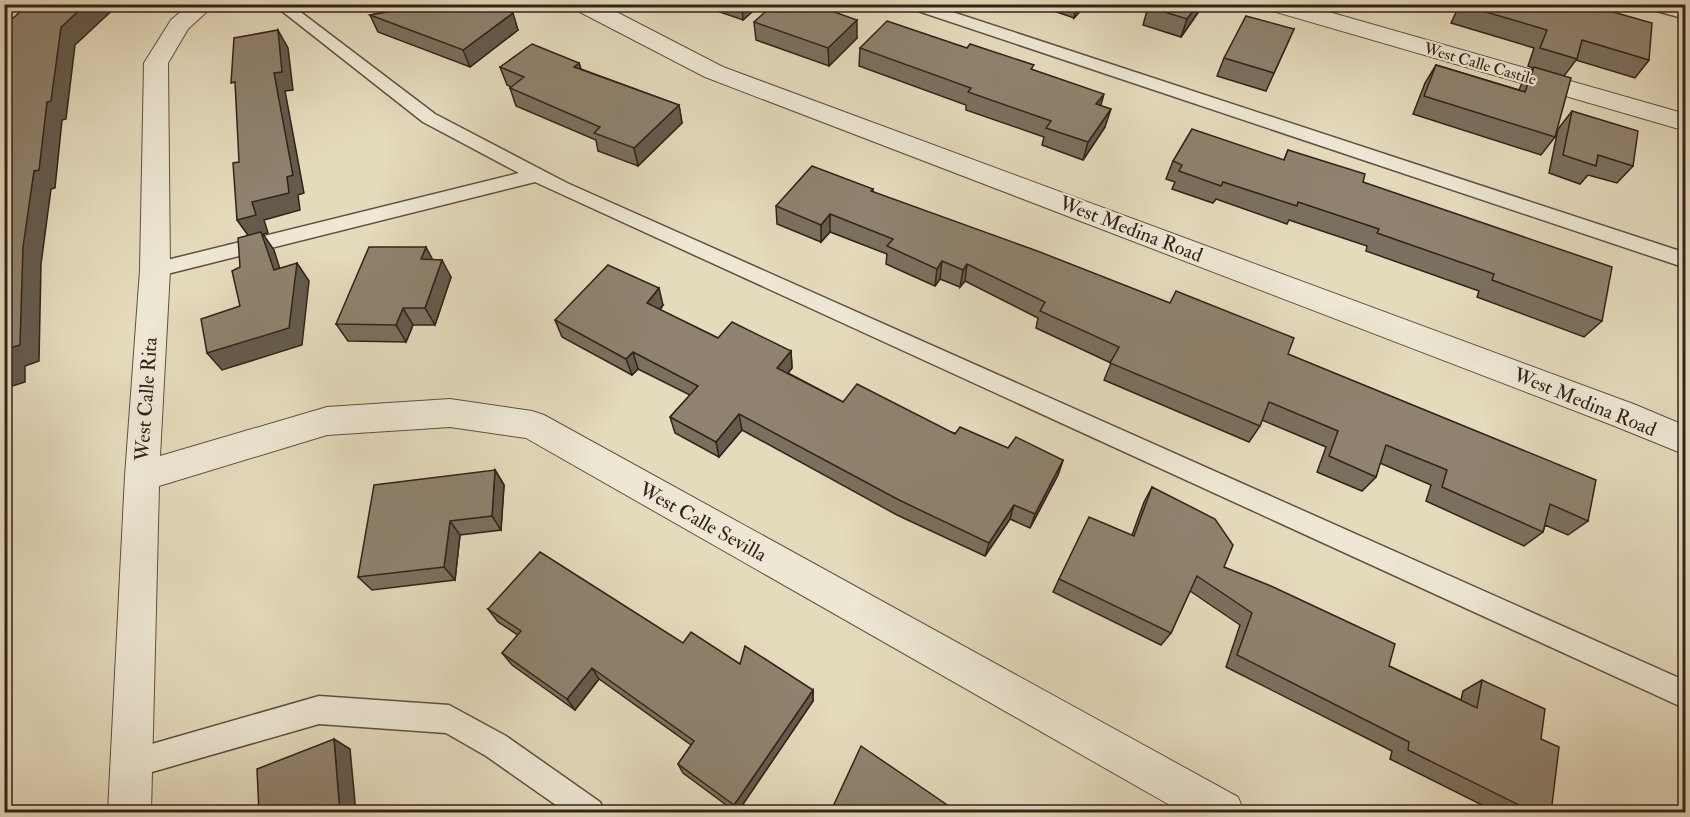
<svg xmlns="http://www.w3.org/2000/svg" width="1690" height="817" font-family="'IM FELL Double Pica',serif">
<rect width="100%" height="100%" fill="#e4dabc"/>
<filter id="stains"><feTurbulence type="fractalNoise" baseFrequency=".00333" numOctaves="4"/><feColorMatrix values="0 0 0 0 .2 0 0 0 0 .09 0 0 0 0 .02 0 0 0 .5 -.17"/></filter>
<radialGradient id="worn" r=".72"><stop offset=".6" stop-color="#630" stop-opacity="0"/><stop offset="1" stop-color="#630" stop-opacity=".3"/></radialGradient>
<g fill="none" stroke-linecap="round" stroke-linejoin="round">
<!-- service casing -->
<g stroke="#5f5042" stroke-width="3">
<g id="service">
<polygon points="273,4 290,4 435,114 567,183 1686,681 1686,709 535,182 155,277 148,275 145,270 148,265 155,263 519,173 423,122"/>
<polygon points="904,4 928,4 1686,253 1686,268 906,7"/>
<polygon points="1640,4 1667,4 1686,9 1686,19 1642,7"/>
<polygon points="319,696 449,705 506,736 600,802 605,812 566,812 486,756 446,733 319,724 131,778 121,774 117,764 121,754 131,750"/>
</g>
</g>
<!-- minor casing -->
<g stroke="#5f5042" stroke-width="2">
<g id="minor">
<polygon points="190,4 215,4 188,29 168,63 170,270 160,456 327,407 450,399 532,411 544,415 1238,797 1244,812 1182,812 526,438 450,427 327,435 159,486 151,812 108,812 125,476 140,270 144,63 171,20"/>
<polygon points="571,4 601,4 723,67 1636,405 1686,426 1686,455 1612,425 705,77 574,9"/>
<polygon points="1263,4 1301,4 1686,114 1686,131 1266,9"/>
</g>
</g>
<!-- service -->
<use href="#service" fill="#ede7d3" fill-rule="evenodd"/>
<!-- minor -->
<use href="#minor" fill="#ede7d3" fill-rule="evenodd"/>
</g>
<!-- wall -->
<g fill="#7b705f" stroke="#33221a" stroke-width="1.5">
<polygon points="367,4 489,4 518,30 470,67 378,32 370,15 386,12"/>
<polygon points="705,4 761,4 743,20 705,7"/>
<polygon points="1033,4 1087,4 1074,18"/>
<polygon points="1150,4 1204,4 1181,37 1143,25 1148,7"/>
<polygon points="1460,4 1585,4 1649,60 1635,78 1576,60 1564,76 1555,137 1541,155 1413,114 1425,83 1436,65 1519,90 1521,85 1533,68 1528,66 1534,48 1451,23"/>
<polygon points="754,22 857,38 829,66 756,40"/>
<polygon points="1294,29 1266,91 1217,76 1224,58"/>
<polygon points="860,48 967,48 1033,70 1101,106 1105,127 1083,160 1042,145 1044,137 966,110 966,105 859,66"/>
<polygon points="579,63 581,69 679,105 682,123 638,166 598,151 596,140 516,106 510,88 511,87 507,85 500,67"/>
<polygon points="1572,111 1633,166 1617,183 1588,175 1580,184 1549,173 1558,129"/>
<polygon points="1288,150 1363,182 1602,321 1584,337 1477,297 1479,291 1366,251 1367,246 1289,220 1287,224 1216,199 1213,203 1172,189 1175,182 1166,179 1173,161 1284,160"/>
<polygon points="873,189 873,192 1288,354 1588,521 1568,535 1545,525 1543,532 1524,546 1426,501 1431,485 1380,463 1376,477 1362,491 1317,472 1326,447 1262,420 1260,426 1249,442 1104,380 1111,363 1036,328 1038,318 965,281 960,287 940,279 935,286 886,264 887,254 830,232 821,242 777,224 776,206"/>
<polygon points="433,260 451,277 435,325 413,325 406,342 348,341 336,324"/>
<polygon points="663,305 660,310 718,338 791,351 792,368 788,373 843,402 1008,448 1063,460 1058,475 1030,528 1010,519 985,556 897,515 742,430 719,457 675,433 670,417 690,395 638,369 632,375 562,337 555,320"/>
<polygon points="495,470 504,485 501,530 460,535 455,580 372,590 358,577"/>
<polygon points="1152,487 1224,567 1389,666 1461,700 1463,691 1482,680 1541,739 1551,813 1498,813 1390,759 1392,751 1226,667 1240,625 1190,591 1171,633 1161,645 1053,592 1059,579 1132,535 1144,502"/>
<polygon points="488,609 683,643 813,690 813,701 737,813 683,773 678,764 691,745 599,679 575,710 512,665 502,653 518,635 498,622"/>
</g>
<!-- shaded-wall -->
<g fill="#645b4d" stroke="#33221a" stroke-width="1.5">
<polygon points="86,4 119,4 75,45 66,119 62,120 55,188 51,189 41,264 39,361 25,366 25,382 6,388 4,408 6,349 34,171 61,27"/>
<polygon points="742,4 761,4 743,20"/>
<polygon points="1077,4 1087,4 1074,18"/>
<polygon points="1198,4 1204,4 1181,37 1187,19"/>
<polygon points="513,13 518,30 470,67 463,50"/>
<polygon points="857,20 857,38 829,66 828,48"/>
<polygon points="278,30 288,48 293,90 285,91 304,193 298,195 300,210 264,220 268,233 263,234 274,250 286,288 237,220 252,202 274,73"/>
<polygon points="579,63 584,81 574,67"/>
<polygon points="1104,94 1099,112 1096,104"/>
<polygon points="679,105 682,123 638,166 634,148"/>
<polygon points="1111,109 1105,127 1083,160 1088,142"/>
<polygon points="830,214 830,232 821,242 821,225"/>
<polygon points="426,247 435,264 421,259"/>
<polygon points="442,260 451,277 435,325 425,308"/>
<polygon points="942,261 940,279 935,286 937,269"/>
<polygon points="297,263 309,281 302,345 222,370 207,353"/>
<polygon points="967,264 965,281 960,287 963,270"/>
<polygon points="659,288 663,305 651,320 647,303"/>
<polygon points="403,308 413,325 406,342 396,325"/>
<polygon points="791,351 792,368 779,384 777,368"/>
<polygon points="633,352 638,369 632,375 626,359"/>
<polygon points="739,414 742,430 719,457 716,442"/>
<polygon points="1063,460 1058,475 1030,528 1035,514"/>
<polygon points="495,470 504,485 501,530 492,516"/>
<polygon points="1014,505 1010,519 985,556 989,543"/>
<polygon points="450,521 460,535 455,580 444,567"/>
<polygon points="592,668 599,679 575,710 567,699"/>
<polygon points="813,690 813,701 737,813 734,805"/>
<polygon points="334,739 350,749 356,813 340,813"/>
</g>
<!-- building -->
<g fill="#8f826e" stroke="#33221a" stroke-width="1.5">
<polygon points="29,4 86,4 61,27 51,101 47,102 39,170 34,171 23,247 20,345 6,349 4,366 4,26"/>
<polygon points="403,4 421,4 418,6 427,4 489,4 513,13 463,50 370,15 410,8"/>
<polygon points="774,4 812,4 857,20 828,48 754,22"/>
<polygon points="1150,4 1198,4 1187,19 1148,7"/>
<polygon points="1585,4 1652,23 1649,60 1582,40 1577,59 1540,48 1547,30 1462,5"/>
<polygon points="1246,16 1294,29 1274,73 1224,58"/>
<polygon points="887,21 967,48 970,44 1034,65 1031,69 1104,94 1096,104 1111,109 1088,142 1046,128 1051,121 968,92 971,88 860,48"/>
<polygon points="278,30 282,72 274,73 293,175 287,177 289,193 252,202 256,215 237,220 233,163 239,162 235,82 231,83 234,38"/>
<polygon points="532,44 579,63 574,67 679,105 634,148 594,133 600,127 510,88 524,77 500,67"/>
<polygon points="1436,65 1525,92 1534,67 1571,78 1555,137 1424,96"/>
<polygon points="1572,111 1638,131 1633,166 1598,155 1596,166 1563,155"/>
<polygon points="1192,129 1284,160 1288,150 1365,174 1363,182 1612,267 1602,321 1492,280 1494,274 1377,233 1379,229 1298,202 1297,206 1223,182 1221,186 1179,171 1182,165 1173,161"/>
<polygon points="812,166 873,189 871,191 1040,252 1170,303 1176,291 1294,338 1288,354 1596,480 1588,521 1550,504 1543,532 1442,487 1447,470 1386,445 1376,477 1329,456 1338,431 1269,402 1260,426 1110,363 1119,347 1040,311 1045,302 967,264 963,270 942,261 937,269 887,246 893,239 830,214 821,225 776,206"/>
<polygon points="261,232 274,270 297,263 289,328 207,353 201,319 240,306 232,271 240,267 238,238"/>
<polygon points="369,247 426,247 421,259 442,260 425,308 403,308 396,325 336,324"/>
<polygon points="608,265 659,288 647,303 718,338 732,322 791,351 777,368 843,402 857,384 955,434 960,427 1008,448 1016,437 1063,460 1035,514 1014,505 989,543 899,500 739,414 716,442 670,417 698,386 633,352 626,359 555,320"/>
<polygon points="495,470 492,516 450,521 444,567 358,577 374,485"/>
<polygon points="1152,487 1215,519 1233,545 1224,567 1271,586 1395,644 1389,666 1477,708 1482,680 1545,709 1541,739 1559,747 1551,813 1535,813 1408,750 1409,742 1237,655 1252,613 1197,576 1171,633 1059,579 1089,517 1134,536"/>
<polygon points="540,552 683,643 691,632 740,664 745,646 813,690 734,805 678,764 694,741 592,668 567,699 502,653 521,631 488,609"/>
<polygon points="334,739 340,813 259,813 257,769"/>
<polygon points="861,746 959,813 830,813"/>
</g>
<g text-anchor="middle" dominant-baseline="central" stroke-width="4.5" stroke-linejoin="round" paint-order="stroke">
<!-- far-street labels -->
<g font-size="16" fill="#33221a" stroke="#ede7d3">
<text transform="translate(1480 64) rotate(16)">West Calle Castile</text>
</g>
<!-- street labels -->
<g font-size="20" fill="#33221a" stroke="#ede7d3">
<text transform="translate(1131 229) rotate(21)">West Medina Road</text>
<text transform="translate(146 399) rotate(-86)">West Calle Rita</text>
<text transform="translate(1585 402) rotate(22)">West Medina Road</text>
<text transform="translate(703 522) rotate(29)">West Calle Sevilla</text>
</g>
</g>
<!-- margin -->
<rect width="1690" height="817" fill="none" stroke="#e4dabc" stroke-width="24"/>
<rect x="6" y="6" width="1678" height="805" fill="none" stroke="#33221a" stroke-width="3"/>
<rect x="12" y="12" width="1666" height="793" fill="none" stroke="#33221a" stroke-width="1.5"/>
<rect width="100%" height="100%" filter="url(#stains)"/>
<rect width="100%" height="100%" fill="url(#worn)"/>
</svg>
